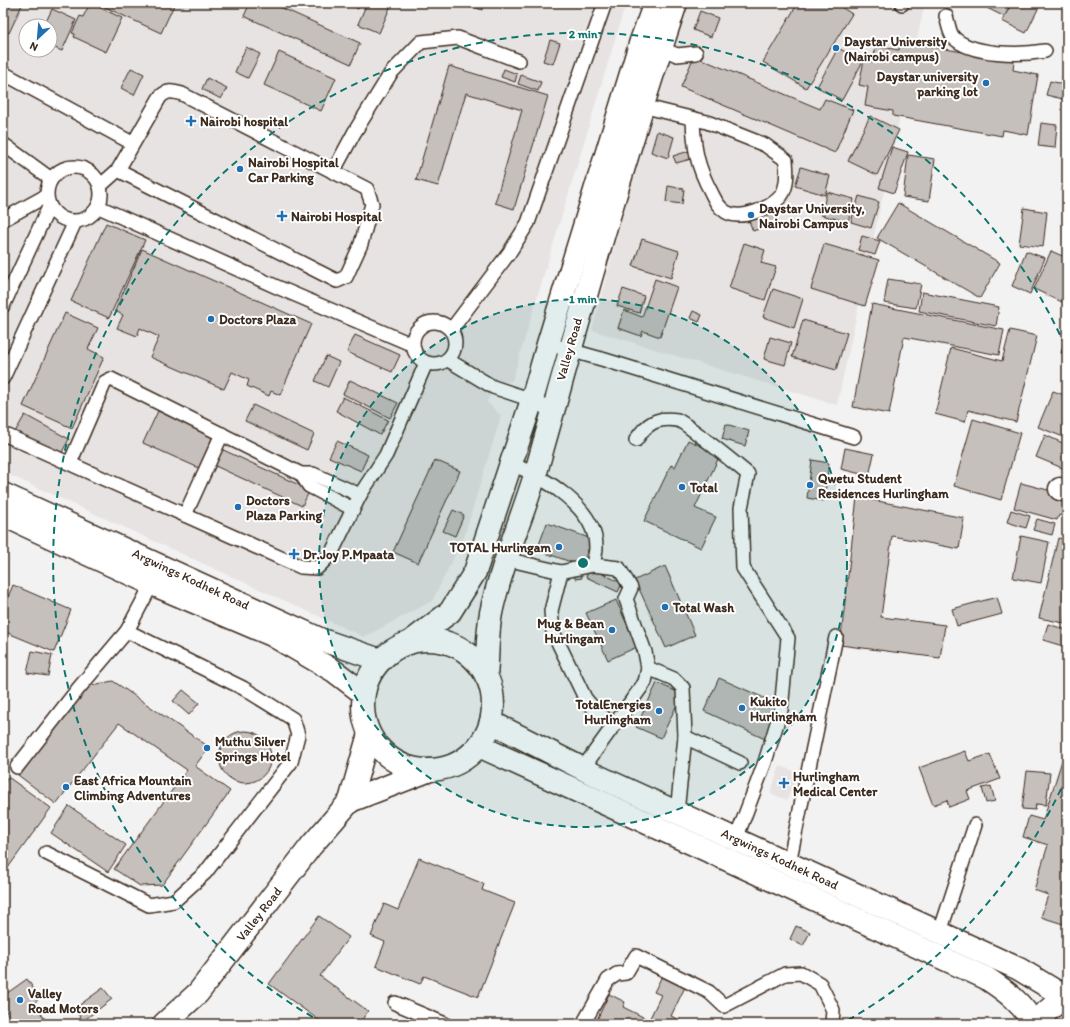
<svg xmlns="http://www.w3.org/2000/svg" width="1070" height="1027" font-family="Itim,sans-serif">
<rect width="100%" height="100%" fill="#f3f2f2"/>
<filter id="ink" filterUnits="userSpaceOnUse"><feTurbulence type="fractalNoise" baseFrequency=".025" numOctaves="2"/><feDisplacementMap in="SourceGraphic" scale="8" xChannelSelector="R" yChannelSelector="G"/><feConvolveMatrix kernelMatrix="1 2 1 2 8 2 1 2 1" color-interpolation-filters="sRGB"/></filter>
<g filter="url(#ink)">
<!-- built -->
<g fill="#e6e3e2" fill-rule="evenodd">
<path d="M3,3h623l-114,378 -17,3 -8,18 14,14 -37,121 -32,64 -68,36 -361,-165zM26,26h24v24h-24z"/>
<polygon points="687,3 925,3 837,405 592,330 654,99"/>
<polygon points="780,766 799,773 787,800 770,793"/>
</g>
<!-- building -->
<g fill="#c6c0bd" stroke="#3b2a1e">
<polygon points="3,3 23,3 9,33 3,30"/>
<polygon points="90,3 122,18 106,52 74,37 75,34 72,33 80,16 83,17"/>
<polygon points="96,3 175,3 161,33"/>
<polygon points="250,3 271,3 360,43 351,64 244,16"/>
<polygon points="348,3 360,3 358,9"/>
<polygon points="367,3 392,3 379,33 358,24"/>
<polygon points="464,3 485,3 482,10"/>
<polygon points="798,3 835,3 852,14 806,88 763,62"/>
<polygon points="984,3 1011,3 1005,17 983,6"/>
<polygon points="1012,3 1041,3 1026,33 1002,21"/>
<polygon points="52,9 76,20 62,51 50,46 50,26 44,26"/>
<polygon points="700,11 718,18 711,37 693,30"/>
<polygon points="550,40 560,43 553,64 543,61"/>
<polygon points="900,41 1014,61 1013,70 1038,75 1028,135 1003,130 1002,136 893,116 893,111 865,106 868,87 859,85 864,60 873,62 876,46 899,50"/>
<polygon points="246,47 260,54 248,78 235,72"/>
<polygon points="838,48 863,61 842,100 817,87"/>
<polygon points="279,52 336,78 321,111 264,85"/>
<polygon points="694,56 820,109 825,99 853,110 835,153 681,87"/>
<polygon points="449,66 548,96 514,209 495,203 522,110 466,93 438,186 416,180"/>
<polygon points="131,68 144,74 134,95 121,88"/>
<polygon points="504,69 517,74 515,82 501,77"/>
<polygon points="1063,69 1067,70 1067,81 1062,81"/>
<polygon points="521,75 541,82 538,91 518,84"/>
<polygon points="207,78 227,88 221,99 202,89"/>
<polygon points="1050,81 1067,85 1067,100 1046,95"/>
<polygon points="870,116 899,130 877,175 848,161"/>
<polygon points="1041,123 1057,125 1055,148 1038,146"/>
<polygon points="657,131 674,137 668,158 651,152"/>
<polygon points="892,147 908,152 894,193 879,188"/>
<polygon points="689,151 691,159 676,163 673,156"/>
<polygon points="908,155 935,159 929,201 903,197"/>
<polygon points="801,167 830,176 825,195 795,186"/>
<polygon points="668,186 684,189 682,204 666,202"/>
<polygon points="827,192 854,199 848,222 821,215"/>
<polygon points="859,196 879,202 871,228 851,222"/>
<polygon points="898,203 1000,263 980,298 877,238"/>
<polygon points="1024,208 1047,212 1043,247 1019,244"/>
<polygon points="774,212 778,222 753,231 749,221"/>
<polygon points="106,223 145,240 109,318 71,301"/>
<polygon points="862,236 880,241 875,255 858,250"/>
<polygon points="642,239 679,251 671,278 633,266"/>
<polygon points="744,243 765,250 761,263 776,267 765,300 729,288"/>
<polygon points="824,244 879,260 865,306 811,289"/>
<polygon points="142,249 311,324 280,395 271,391 269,396 247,386 249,380 232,372 224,389 150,357 159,337 140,328 137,336 117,328 123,315 115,311"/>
<polygon points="1026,251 1045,258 1030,294 1012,286"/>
<polygon points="1051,251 1067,258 1067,298 1064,297 1062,302 1034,289"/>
<polygon points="655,279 677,287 660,337 643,331 641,336 618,328 624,310 642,317"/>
<polygon points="888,279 921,284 916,308 884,303"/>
<polygon points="623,289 644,296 639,313 617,306"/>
<polygon points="773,289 803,299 794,328 763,317"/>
<polygon points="922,292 999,307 996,326 919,311"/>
<polygon points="872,304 1004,330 999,355 904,337 889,414 853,407"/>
<polygon points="693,311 702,315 699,322 690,318"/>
<polygon points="65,313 98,328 88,349 104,357 72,428 23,406"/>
<polygon points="803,320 847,333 836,370 792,357"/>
<polygon points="1010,330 1037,336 1016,422 968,410 965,422 935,414 951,348 1002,361"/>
<polygon points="1067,331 1067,354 1061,353"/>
<polygon points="355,335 400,355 392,372 347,352"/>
<polygon points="770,337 791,343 785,365 764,359"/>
<polygon points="326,356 339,362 328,387 315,381"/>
<polygon points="350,380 398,403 390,418 343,394"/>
<polygon points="1053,391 1067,396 1066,438 1038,427"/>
<polygon points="343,397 388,420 380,435 336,411"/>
<polygon points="253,405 314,434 307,450 245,421"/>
<polygon points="158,411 213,436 199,468 143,443"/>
<polygon points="25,415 69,439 60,456 15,432"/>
<polygon points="973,419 1020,433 1001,500 954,486"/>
<polygon points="726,424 749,431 745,446 722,439"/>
<polygon points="1045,435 1067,445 1067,470 1036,457"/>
<polygon points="688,440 720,455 695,508 716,517 701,548 644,521 671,465 675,467"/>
<polygon points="337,441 368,455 361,471 329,457"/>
<polygon points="219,448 310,490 302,506 211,464"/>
<polygon points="845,448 874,454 869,476 841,469"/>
<polygon points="435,460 460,471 418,563 393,552"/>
<polygon points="812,460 829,463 824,501 807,498"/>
<polygon points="1021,483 1067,495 1067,517 1059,515 1057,520 1014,508"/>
<polygon points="857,497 964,518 959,549 892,536 881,617 945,625 940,658 840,645"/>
<polygon points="453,510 464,515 455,536 443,531"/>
<polygon points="1011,510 1030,516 1026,528 1007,522"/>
<polygon points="1037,519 1055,524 1052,535 1033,530"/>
<polygon points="547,523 592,539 582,566 537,550"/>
<polygon points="1021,536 1049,542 1041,583 1013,578"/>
<polygon points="1058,538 1067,540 1067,611 1064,623 1039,618"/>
<polygon points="665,566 695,635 666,648 635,580"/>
<polygon points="590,568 622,583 618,592 586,577"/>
<polygon points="580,571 582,578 575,579 574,573"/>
<polygon points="13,585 71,610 54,652 3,631 3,609"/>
<polygon points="997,597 1002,614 957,626 952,609"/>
<polygon points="616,600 637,647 608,660 586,613"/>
<polygon points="1048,624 1067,630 1066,647 1043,640"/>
<polygon points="32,651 52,655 48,676 27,673"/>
<polygon points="719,678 780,705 765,739 704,711"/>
<polygon points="113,681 209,747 195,766 230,791 162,885 140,886 114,869 187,770 119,723 56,804 18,775 82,687"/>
<polygon points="657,683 682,694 661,738 636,727"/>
<polygon points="183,690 199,703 189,715 173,701"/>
<circle cx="245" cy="757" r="26"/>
<polygon points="1067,745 1067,911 1063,924 1041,917 1048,895 1034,890 1048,845 1023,837 1029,816 1043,820"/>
<polygon points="965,751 969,761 990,754 1000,779 967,791 970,799 949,807 947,800 933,805 919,768"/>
<polygon points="1027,771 1050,773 1046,805 1036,804 1035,810 1022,809"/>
<polygon points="8,777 51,808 5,872 3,871 3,784"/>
<polygon points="991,786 995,801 986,803 982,788"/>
<polygon points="69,806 126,845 108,872 51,833"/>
<polygon points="419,858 484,884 482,890 515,903 478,997 424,976 420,984 376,966 385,942 371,936 384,904 398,910"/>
<polygon points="319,916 349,937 320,976 368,1011 359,1024 324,1024 269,984"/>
<polygon points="796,926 810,932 803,946 790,939"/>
<polygon points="662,976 685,987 671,1016 688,1024 595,1024 609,994 625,1002 623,1007 649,1020 661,995 654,992"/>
<polygon points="27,979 40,998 34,1003 48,1024 23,1024 20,1021 15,1024 3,1007 3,996"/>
<polygon points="103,988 112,999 83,1021 74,1009"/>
</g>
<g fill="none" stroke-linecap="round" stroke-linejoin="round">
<!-- service casing -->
<g stroke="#3b2a1e" stroke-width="16">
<g id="service">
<polyline points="902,4 902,3"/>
<path d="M946,16c2,6 3,16 7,21 18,19 69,18 92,14"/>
<polyline points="656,46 677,55 696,53"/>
<polyline points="3,73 132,143"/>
<path d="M642,106l65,16 58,23 21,15c1,11 2,27 -5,36 -10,12 -40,25 -55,16 -8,-5 -11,-12 -15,-20 -14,-26 -17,-43 -18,-73"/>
<polyline points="3,144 51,179"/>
<circle cx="74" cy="194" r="27"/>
<polyline points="333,172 354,133 391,73 421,42 458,38 519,61"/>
<path d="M100,186l18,-16 42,-73c7,-7 12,-6 22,-3l185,95 5,15 -11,40 -15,33 -9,4 -219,-111"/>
<polyline points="99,207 277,287 413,345"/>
<polyline points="3,215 6,218 46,196"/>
<polyline points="3,306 49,207"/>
<circle cx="434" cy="343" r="21"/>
<polyline points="451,330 509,253 528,223 605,3"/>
<polyline points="548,344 605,360 854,437"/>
<polyline points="448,360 493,387 532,400 551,411"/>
<polyline points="3,378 75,222"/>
<polyline points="8,436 301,567 317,568 331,554 360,495 386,455 426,363"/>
<path d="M636,440c10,-16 20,-23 41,-20 7,1 61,46 71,54l-7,34 2,60 45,70 -7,72 -16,52 -29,77"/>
<polyline points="70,463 105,382 111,379 301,474 313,474 360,495"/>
<path d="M512,464c31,13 84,43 84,83 0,6 -2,12 -3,18"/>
<polyline points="301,474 309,486 353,509"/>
<polyline points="185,515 222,434"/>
<polyline points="506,559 561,572 593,565 619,568 631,588 626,599 645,652 648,668 645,682 583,768"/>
<polyline points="561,572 551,611 553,632 585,698 594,709 614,726"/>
<polyline points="648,668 674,679 683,688 685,737 677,812"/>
<polyline points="685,737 740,763"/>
<polyline points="17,767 78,689 127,631 155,578"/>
<polyline points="46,853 149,905 174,901 205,873 291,762 298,735 293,719 243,688 127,631"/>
<polyline points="789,863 836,637"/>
<polyline points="940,932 975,825"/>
<polyline points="395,1003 445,1024"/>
<polyline points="583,1024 608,980 617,974 626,973 636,956 709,992 724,1006 785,974 801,973 820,984 833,1010 832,1024"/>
</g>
</g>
<!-- minor casing -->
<g stroke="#3b2a1e" stroke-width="25">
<polyline id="minor" points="1060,489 1067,491"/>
</g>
<!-- secondary casing -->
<g stroke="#3b2a1e" stroke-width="25">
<g id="secondary">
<polyline points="3,494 322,640 380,660"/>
<polyline points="3,515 152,584 272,635 334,671 363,693"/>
<circle cx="428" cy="705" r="65"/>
<polyline points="409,643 450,612 475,572 532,400 548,344 641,41 655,3"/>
<path d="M486,676c2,-20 1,-43 5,-63 10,-48 31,-94 45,-141 44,-157 88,-314 140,-469"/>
<polyline points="491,722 593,774 1019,969 1067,998"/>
<path d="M479,746l507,232c20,13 36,25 48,46"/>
<polyline points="350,801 430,770"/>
<polyline points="164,1024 198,993 311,846 350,801 369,734"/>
<polyline points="1042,1024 1045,1013 1058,1002 1067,1003"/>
</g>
</g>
<!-- service -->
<use href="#service" stroke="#fff" stroke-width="13"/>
<!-- minor -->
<use href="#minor" stroke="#fff" stroke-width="22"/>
<!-- secondary -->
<use href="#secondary" stroke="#fff" stroke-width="22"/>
</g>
</g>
<!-- distance rings -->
<circle cx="583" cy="563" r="264" fill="#0f766e" fill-opacity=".12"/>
<g fill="none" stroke="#0f766e" stroke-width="2" stroke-dasharray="7 5">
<circle cx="583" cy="563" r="264"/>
<path d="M1066 778A529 529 0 0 1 843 1023M323 1023A529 529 0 1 1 1066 348"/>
</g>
<!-- markers -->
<g fill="#1f6fb2" stroke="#fff" stroke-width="1.5">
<circle cx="836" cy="48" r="4"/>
<circle cx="986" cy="83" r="4"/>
<path d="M189 115h4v4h4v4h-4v4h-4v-4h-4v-4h4z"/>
<circle cx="240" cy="169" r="4"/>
<circle cx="751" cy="215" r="4"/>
<path d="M280 210h4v4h4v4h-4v4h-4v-4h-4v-4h4z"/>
<circle cx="211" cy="319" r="4"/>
<circle cx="810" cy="485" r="4"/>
<circle cx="682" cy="487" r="4"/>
<circle cx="238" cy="507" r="4"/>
<circle cx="559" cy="547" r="4"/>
<path d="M292 548h4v4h4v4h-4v4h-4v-4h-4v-4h4z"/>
<circle cx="665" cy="607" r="4"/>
<circle cx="612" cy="630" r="4"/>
<circle cx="742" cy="708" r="4"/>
<circle cx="659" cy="711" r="4"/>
<circle cx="207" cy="748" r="4"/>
<path d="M782 777h4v4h4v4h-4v4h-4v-4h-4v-4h4z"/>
<circle cx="66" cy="787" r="4"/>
<circle cx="20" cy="1000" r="4"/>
</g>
<g text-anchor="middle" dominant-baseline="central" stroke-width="4" stroke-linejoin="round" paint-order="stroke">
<!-- poi labels -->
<g font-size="13" font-weight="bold" fill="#3b2a1e" stroke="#fff" text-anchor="start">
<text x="844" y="41">Daystar University<tspan x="844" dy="15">(Nairobi campus)</tspan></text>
<text x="978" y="76" text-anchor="end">Daystar university<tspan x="978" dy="15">parking lot</tspan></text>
<text x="200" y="121">Nairobi hospital</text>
<text x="248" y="162">Nairobi Hospital<tspan x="248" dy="15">Car Parking</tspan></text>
<text x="759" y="208">Daystar University,<tspan x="759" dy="15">Nairobi Campus</tspan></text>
<text x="291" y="216">Nairobi Hospital</text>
<text x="219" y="319">Doctors Plaza</text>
<text x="818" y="478">Qwetu Student<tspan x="818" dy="15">Residences Hurlingham</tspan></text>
<text x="690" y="487">Total</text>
<text x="246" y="500">Doctors<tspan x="246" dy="15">Plaza Parking</tspan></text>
<text x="551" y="547" text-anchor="end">TOTAL Hurlingam</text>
<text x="303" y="554">Dr.Joy P.Mpaata</text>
<text x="673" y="607">Total Wash</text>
<text x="604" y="623" text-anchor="end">Mug &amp; Bean<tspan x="604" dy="15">Hurlingam</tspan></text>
<text x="750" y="701">Kukito<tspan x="750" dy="15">Hurlingham</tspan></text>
<text x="651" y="704" text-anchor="end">TotalEnergies<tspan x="651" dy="15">Hurlingham</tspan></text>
<text x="215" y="741">Muthu Silver<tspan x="215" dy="15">Springs Hotel</tspan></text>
<text x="793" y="776">Hurlingham<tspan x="793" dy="15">Medical Center</tspan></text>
<text x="74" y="780">East Africa Mountain<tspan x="74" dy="15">Climbing Adventures</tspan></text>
<text x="28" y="993">Valley<tspan x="28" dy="15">Road Motors</tspan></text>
</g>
<!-- street labels -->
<g font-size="13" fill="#3b2a1e" stroke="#fff">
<text transform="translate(569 349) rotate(-74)">Valley Road</text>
<text transform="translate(191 579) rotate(25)">Argwings Kodhek Road</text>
<text transform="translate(780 859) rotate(25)">Argwings Kodhek Road</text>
<text transform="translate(259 914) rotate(-52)">Valley Road</text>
</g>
</g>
<circle cx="583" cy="563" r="6" fill="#0f766e" stroke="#fff" stroke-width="2"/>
<g font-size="12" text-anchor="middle" font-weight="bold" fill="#0f766e" stroke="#fff" stroke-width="4" stroke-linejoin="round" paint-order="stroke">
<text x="583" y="38">2 min</text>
<text x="583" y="303">1 min</text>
</g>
<!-- margin -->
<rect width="1070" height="1027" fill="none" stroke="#fff" stroke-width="16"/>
<rect x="8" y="8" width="1054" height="1011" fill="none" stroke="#3b2a1e" stroke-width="1.5" filter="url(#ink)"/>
<!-- north arrow -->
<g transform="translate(38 38) rotate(206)"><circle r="19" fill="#ffffff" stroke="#b1aaa5"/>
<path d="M0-3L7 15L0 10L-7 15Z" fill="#1f6fb2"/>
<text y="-6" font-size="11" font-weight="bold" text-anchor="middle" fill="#3b2a1e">N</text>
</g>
</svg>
